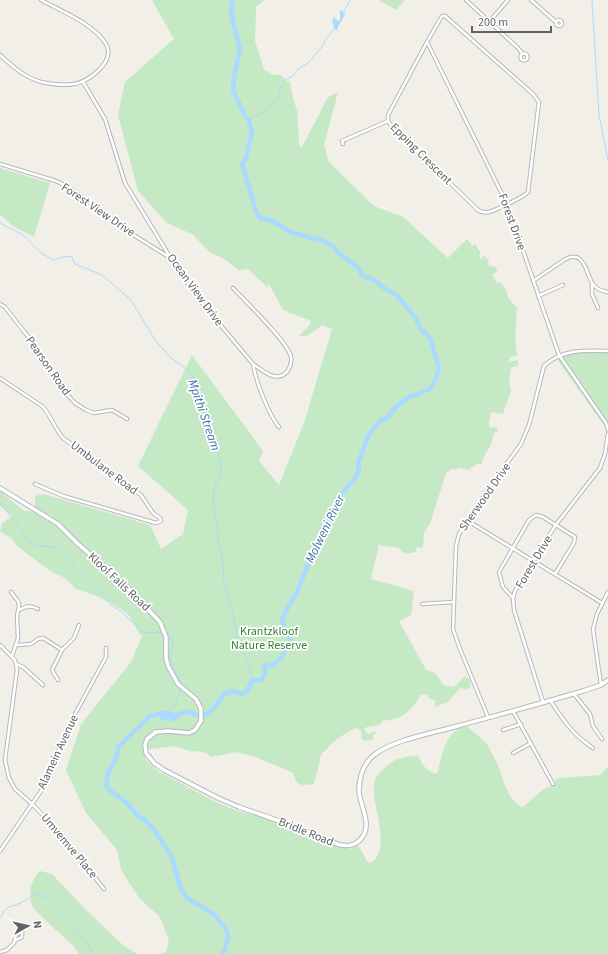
<svg xmlns="http://www.w3.org/2000/svg" width="608" height="954" font-family="'Source Sans 3',sans-serif">
<rect width="100%" height="100%" fill="#f1efe8"/>
<!-- green -->
<g fill="#c5e8c5">
<path d="M152,0h112l-8,7 -1,34 9,29 10,5h7l5,6 4,1 3,16 4,13 2,32 2,6 27,-52 10,-5 -14,53 5,17 45,44 29,11 45,41 19,-19 5,7 3,-2 6,9 -2,3 3,4 1,-5 5,4 1,7 7,1 1,5 -5,2 5,9h4l5,6 2,9 9,10 -2,29 2,19 -7,1 -1,5 8,-2 2,5 -8,3 -2,14 2,8 -8,24 -12,-2 -2,10v5l8,1 1,4 -4,1 -3,12 -8,13v3l-2,4 -3,-2 -5,4h-2v1l-1,2 -10,-2 -5,2 -1,-2 -8,5 -16,51 -6,9 -1,15 -6,-1 -2,5c-7,2 -12,3 -16,-4l-20,-3 -8,34 43,12 -3,24 -12,6 27,49c9,1 13,7 17,15l11,2 11,-11 5,4v8l-5,1 -5,-1 -12,14 -13,5v-7l-6,-1 -1,-4 -7,-1c-8,15 -16,23 -33,27l-2,-2 -3,1 -1,3c-5,4 -11,2 -17,5v3l3,3 6,-3 2,3 -4,1 2,3 -3,2 -7,1 -3,-4 1,-4 -4,-5 -9,3 -16,11 -12,13 -7,29 -11,1 -6,-2 -4,-10 -37,-16 -20,-5 -26,5 -4,-5 -2,1 -5,-2 -8,1 -1,-1 -15,-5 -32,4 3,10 13,12 61,32 18,7 31,8 59,25 22,5 8,-4 9,16 3,2c25,-13 -2,-62 5,-83 2,-5 7,-11 12,-14 8,-8 20,-10 31,-10 5,10 9,15 19,18 6,-19 7,-44 30,-48l20,18 11,21 7,21 7,13 10,9 19,-17 12,-7 5,-6 42,-3 8,-8v187h-448l6,-2 3,-11 -9,-24 -21,-19 -18,-28 -4,-20 -31,-37 -20,-43 15,-46 50,-62 12,-28 -3,1 -11,-20 -16,-11 -21,-10 -16,-5 -11,-11 -15,-7 -33,-25 -6,-8 -11,-6 2,-8 10,-8 -12,-10v-15l24,20h7l4,-4v-11l8,-2 107,31 11,24 22,-15 5,-24 -50,-44 54,-111 71,96 -4,10 20,24 25,-62 28,-94 -10,-4 -15,11h-8l11,-11 1,-4 -28,-11 -14,-26 -2,3 -18,-17 -4,-1 -6,2 -13,-11 -16,-8 -15,-15 -1,-2 -27,-12 -29,-32 -20,-76 7,-33 49,-43z"/>
<polygon points="379,0 405,0 396,10"/>
<polygon points="0,168 50,183 34,237 13,226 0,215"/>
<polygon points="579,350 608,352 608,431 556,358"/>
<path d="M40,871l12,3 33,35 39,37 13,8h-58l-5,-8c-7,-6 -40,-35 -42,-41 -4,-13 -1,-25 8,-34z"/>
</g>
<!-- water -->
<g fill="#aadaff">
<path d="M341,10l4,4c-2,6 -6,9 -8,16h-2l-3,-9 2,-4 4,4 2,-1v-9z"/>
<polygon points="159,710 170,711 180,718 173,721 161,720"/>
</g>
<g fill="none" stroke-linecap="round" stroke-linejoin="round">
<!-- stream -->
<g stroke="#aadaff" stroke-width="1">
<polyline points="592,0 599,115 608,160"/>
<polyline points="344,12 350,0"/>
<polyline points="249,120 262,113 277,99 282,85 285,80 293,76 298,69 308,63 322,47 326,39 334,29"/>
<polyline points="0,223 23,235 40,252 53,260 66,256 72,257 75,264 102,275 131,300 155,340 170,357 189,371 194,378 201,396 221,462 221,471 215,486 213,497 219,544 223,561 224,583 234,618 237,638 249,664 252,674 252,681"/>
<polyline points="0,503 11,517 16,522 30,542 38,546 56,547 68,558 77,571 101,593 111,605 122,612 142,632 152,633 162,632"/>
<polyline points="166,632 170,635 173,643 170,655 173,667 182,685"/>
<polyline points="172,713 181,688"/>
<path d="M0,918c2,-2 3,-6 5,-8 4,-4 10,-4 15,-7 13,-5 13,-15 29,-3l35,39 10,15"/>
</g>
<!-- river -->
<g stroke="#aadaff" stroke-width="4.5">
<polyline points="166,716 161,714 150,716 118,747 117,756 107,776 107,787 112,792 126,802 138,816 145,820 155,831 172,858 181,889 187,898 215,915 227,931 228,939 223,954"/>
<path d="M173,717l8,-4 10,-1 5,3h9l8,-6 11,-15 9,-3 9,3 5,-3 5,-10 9,-1 4,-5 -1,-9c17,-1 20,-13 26,-27l-5,-9 -3,-12 16,-28 10,-25 8,-12 11,-28v-6l9,-12 1,-8 19,-22 3,-7 -1,-7 11,-29 12,-14 6,-2 9,-11 11,-9 23,-9 6,-11 3,-10 -9,-30 -10,-10 -4,-9 -10,-13 -10,-11 -15,-9 -5,-5 -14,-6 -4,-7 -20,-16 -5,-6 -10,-5 -30,-8 -23,-13 -10,-2 -5,-8 -1,-6 -12,-40 4,-6 6,-26 -3,-12 -4,-4 -12,-26 1,-13 6,-29 -3,-10 -6,-26 2,-12"/>
</g>
<!-- minor casing -->
<g stroke="#b5b8bc" stroke-width="4.5">
<g id="minor">
<polyline points="466,0 518,48 522,53"/>
<polyline points="531,0 556,22"/>
<circle cx="559" cy="23" r="3"/>
<polyline points="489,22 508,0"/>
<path d="M427,42l-39,73v6l4,6 87,84c4,1 6,2 10,1 7,-2 35,-15 39,-20l11,-90 -6,-8 -88,-78h-3l-15,26 80,162 52,151 47,68 2,7"/>
<circle cx="524" cy="57" r="3.5"/>
<path d="M0,55c12,11 24,22 41,27 10,2 23,4 33,2 15,-2 42,-23 32,-40 -12,-20 -45,-33 -65,-44"/>
<path d="M83,82l22,37 20,64 45,74 27,40 56,67c8,5 20,17 30,11 6,-3 9,-12 8,-18 -3,-15 -46,-56 -58,-69"/>
<polyline points="343,144 342,141 388,121"/>
<polyline points="0,164 56,181 68,187 109,216 127,231 169,257"/>
<path d="M533,281l31,-21 6,-3h7c15,9 7,32 31,35"/>
<polyline points="592,283 592,294 598,308"/>
<polyline points="538,296 563,285"/>
<polyline points="0,304 5,307 15,320 34,344 64,391 75,403 86,410 94,413 112,410 127,419"/>
<path d="M253,364c3,18 15,49 26,63"/>
<path d="M0,378l42,28c9,9 12,22 21,32l78,57 12,18 7,5 1,3 -5,2 -93,-27 -28,-12"/>
<polyline points="468,521 602,603"/>
<polyline points="11,592 18,601 19,606 17,616 18,638 12,656"/>
<polyline points="513,598 503,587 499,572 529,520 536,515 543,517 575,537 574,543 555,574"/>
<polyline points="422,604 454,602"/>
<path d="M19,610c7,-4 12,-5 19,-1"/>
<polyline points="0,645 15,660 17,670 5,760 9,778 15,789 32,804 57,829 104,889"/>
<polyline points="17,645 31,644 38,639 43,638 62,650"/>
<polyline points="16,664 23,667 43,685"/>
<polyline points="58,680 52,670 62,650 74,638 79,625"/>
<polyline points="601,685 593,629 597,614 608,592"/>
<polyline points="574,694 590,714 593,726 602,739"/>
<path d="M550,700c13,20 23,35 43,48"/>
<polyline points="543,702 514,610 513,598 515,591 555,526 600,468 605,454 608,434"/>
<polyline points="513,711 553,784"/>
<path d="M488,717l-28,-68 -7,-20 3,-83 3,-12 34,-52 28,-38 8,-19 15,-59c18,-17 41,-16 64,-15"/>
<polyline points="503,730 521,724"/>
<polyline points="513,753 531,743"/>
<polyline points="0,851 43,788 68,727 106,657 106,648"/>
<polyline points="16,940 22,937 22,931"/>
<polyline points="0,952 7,950 14,943 16,935 22,931 25,927"/>
</g>
</g>
<!-- secondary casing -->
<g stroke="#b6babf" stroke-width="5.5">
<path id="secondary" d="M0,488l58,36 19,19 49,43 34,36 6,15v21l2,8 10,18 18,15 5,10v12l-6,9 -6,3 -21,-2 -12,1 -9,7 -2,6 1,8 8,10 10,7 54,28 21,9 46,16 55,22c8,1 14,1 20,-5 14,-14 0,-33 -1,-49 0,-13 4,-27 15,-36 17,-14 54,-21 76,-27 45,-12 89,-24 133,-37l18,-6 7,-5"/>
</g>
<!-- minor -->
<use href="#minor" stroke="#fff" stroke-width="2.5"/>
<!-- secondary -->
<use href="#secondary" stroke="#fff" stroke-width="3.5"/>
</g>
<g text-anchor="middle" dominant-baseline="central" stroke-width="3.5" stroke-linejoin="round" paint-order="stroke">
<!-- street labels -->
<g font-size="12" fill="#5f6368" stroke="#fff">
<text transform="translate(421 154) rotate(45)">Epping Crescent</text>
<text transform="translate(98 210) rotate(34)">Forest View Drive</text>
<text transform="translate(512 222) rotate(70)">Forest Drive</text>
<text transform="translate(195 290) rotate(54)">Ocean View Drive</text>
<text transform="translate(48 366) rotate(55)">Pearson Road</text>
<text transform="translate(104 468) rotate(37)">Umbulane Road</text>
<text transform="translate(485 497) rotate(-55)">Sherwood Drive</text>
<text transform="translate(534 562) rotate(-59)">Forest Drive</text>
<text transform="translate(119 582) rotate(43)">Kloof Falls Road</text>
<text transform="translate(58 752) rotate(-65)">Alamein Avenue</text>
<text transform="translate(306 832) rotate(22)">Bridle Road</text>
<text transform="translate(69 846) rotate(50)">Umvemve Place</text>
</g>
<!-- park labels -->
<g font-size="12" fill="#348238" stroke="#fff">
<text x="269" y="631">Krantzkloof<tspan x="269" dy="14">Nature Reserve</tspan></text>
</g>
<!-- water labels -->
<g font-size="13" font-style="italic" fill="#4174aa" stroke="#fff">
<text transform="translate(204 415) rotate(71)">Mpithi Stream</text>
<text transform="translate(325 529) rotate(-64)">Molweni River</text>
</g>
</g>
<!-- north arrow -->
<g transform="translate(28 926) rotate(82)" stroke="#ffffff" stroke-width="3" paint-order="stroke">
<path d="M0-3L7 15L0 10L-7 15Z" fill="#5f6368"/>
<text y="-6" font-size="11" font-weight="bold" text-anchor="middle" fill="#5f6368">N</text>
</g>
<!-- scale -->
<path d="M472 26v6h79v-6" fill="none" stroke="#5f6368" stroke-width="2"/>
<text x="478" y="26" font-size="12" fill="#5f6368" stroke="#ffffff" stroke-width="3" paint-order="stroke">200 m</text>
</svg>
